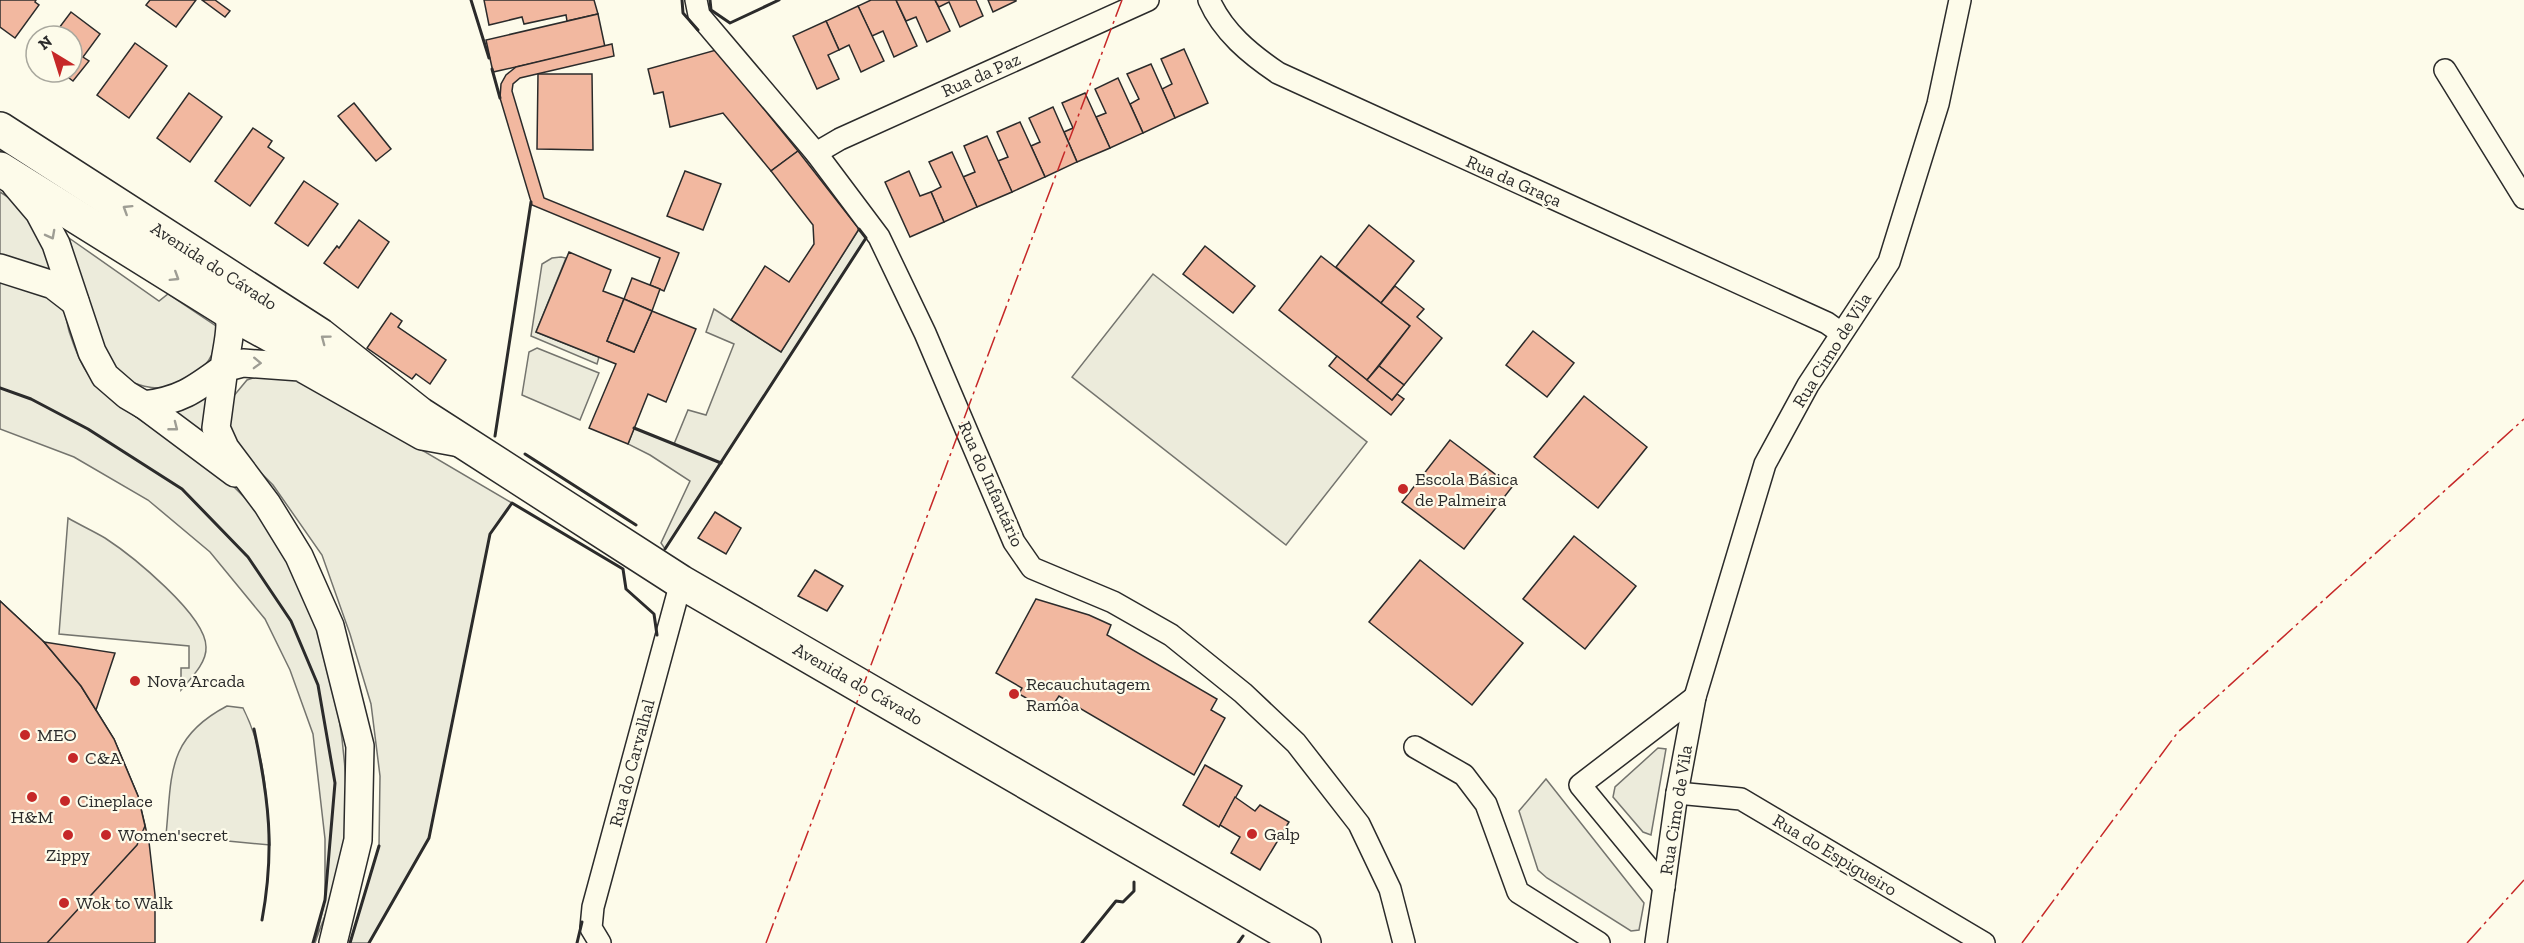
<svg xmlns="http://www.w3.org/2000/svg" width="2524" height="943" font-family="'Zilla Slab',serif">
<rect width="100%" height="100%" fill="#fdfbea"/>
<!-- green -->
<g fill="#ecebdb" stroke="#74746e" stroke-width="1.5">
<polygon points="0,192 22,206 57,272 0,257"/>
<polygon points="859,229 866,238 665,549 661,543 690,481 650,455 628,444 634,428 674,444 688,410 706,415 734,344 706,332 714,309 781,352"/>
<path d="M69,238l90,63 9,-7 51,34c-4,27 -11,41 -37,54 -22,12 -55,5 -70,-17 -22,-35 -31,-87 -43,-127z"/>
<polygon points="561,257 566,258 536,332 599,357 597,364 531,336 542,264 552,258"/>
<polygon points="1153,274 1367,442 1286,545 1072,377"/>
<path d="M0,282c17,5 51,11 62,26 5,6 5,19 8,26 9,27 16,42 37,61 39,34 87,54 125,90 88,81 131,270 108,385 -5,24 -17,49 -25,73l10,-43v-61l-12,-105 -23,-64 -25,-51 -55,-67 -62,-52 -74,-43 -74,-28z"/>
<polygon points="537,348 599,373 580,420 522,395 529,352"/>
<polygon points="265,374 284,376 313,386 512,503 490,534 429,838 369,943 350,943 379,846 380,776 371,704 350,634 322,555 273,485 236,448 228,428 232,398 247,380"/>
<polygon points="208,394 214,447 165,409"/>
<path d="M68,518c12,7 25,13 37,20 26,17 101,77 101,109 1,16 -16,32 -25,43v-22h8v-22l-130,-12z"/>
<path d="M227,706l16,2c22,43 24,90 27,137l-104,-10c6,-60 0,-97 61,-129z"/>
<polygon points="1658,748 1666,749 1651,835 1643,832 1613,797 1615,787"/>
<polygon points="1546,779 1644,903 1639,930 1631,931 1547,878 1538,870 1519,811"/>
</g>
<!-- building -->
<g fill="#f2b8a0" stroke="#2b2b2b" stroke-width="1.5">
<polygon points="0,0 36,0 35,2 39,5 15,38 0,27"/>
<polygon points="150,0 196,0 176,27 146,5"/>
<polygon points="202,0 215,0 230,11 225,17"/>
<polygon points="484,0 594,0 598,14 567,21 566,15 524,24 522,17 489,25"/>
<polygon points="871,0 896,0 917,46 894,57 883,31 872,36 858,6"/>
<polygon points="896,0 935,0 950,31 927,42 916,17 906,21"/>
<polygon points="935,0 976,0 983,16 960,27 949,2 939,7"/>
<polygon points="988,0 1016,0 1016,1 993,12"/>
<polygon points="858,6 884,61 861,72 849,45 839,50 826,21"/>
<polygon points="71,12 100,34 83,57 89,61 73,81 61,72 72,72 72,36 53,36"/>
<polygon points="598,14 605,47 493,72 486,40"/>
<polygon points="826,21 839,50 828,55 839,79 817,89 793,36"/>
<polygon points="135,43 167,66 129,118 97,95"/>
<polygon points="612,44 614,56 520,78 513,84 512,91 544,198 679,253 664,291 650,285 660,258 532,205 500,98 501,84 506,75 516,67"/>
<polygon points="1184,49 1208,103 1175,118 1162,89 1172,84 1161,59"/>
<polygon points="716,50 798,151 771,171 723,113 670,127 663,92 654,94 648,69"/>
<polygon points="1151,64 1175,118 1143,133 1130,104 1139,99 1127,74"/>
<polygon points="538,74 592,74 593,150 537,149"/>
<polygon points="1118,78 1143,133 1110,148 1096,117 1106,113 1095,89"/>
<polygon points="189,93 222,117 190,162 157,138"/>
<polygon points="1085,93 1110,148 1077,162 1064,132 1073,128 1062,103"/>
<polygon points="354,103 391,149 376,161 338,116"/>
<polygon points="1053,107 1077,162 1045,177 1031,146 1040,142 1029,118"/>
<polygon points="1020,122 1045,177 1012,192 998,161 1008,157 997,132"/>
<polygon points="253,128 272,141 268,147 284,158 250,206 215,181"/>
<polygon points="987,136 1012,192 977,207 963,177 975,172 964,146"/>
<polygon points="798,151 859,229 781,352 731,320 765,266 789,282 814,244 813,225 771,171"/>
<polygon points="952,152 977,207 944,222 931,192 941,187 929,162"/>
<polygon points="685,171 721,184 703,230 667,216"/>
<polygon points="909,171 920,196 931,192 944,222 910,237 885,182"/>
<polygon points="304,181 338,204 308,246 275,223"/>
<polygon points="359,220 389,242 358,288 324,263 337,246 339,248"/>
<polygon points="1369,225 1414,261 1381,303 1336,267"/>
<polygon points="1205,246 1255,286 1233,313 1183,274"/>
<polygon points="569,252 611,270 603,291 624,299 607,341 634,352 652,311 696,329 666,402 648,394 628,444 589,428 616,364 536,332"/>
<polygon points="1321,256 1410,326 1367,380 1279,310"/>
<polygon points="632,278 660,289 652,311 624,299"/>
<polygon points="1395,286 1424,309 1417,317 1442,338 1404,385 1379,366 1410,326 1381,303"/>
<polygon points="624,299 652,311 634,352 607,341"/>
<polygon points="391,313 402,321 398,327 446,360 430,384 416,374 412,379 367,348"/>
<polygon points="1533,331 1574,363 1547,397 1506,365"/>
<polygon points="1337,356 1392,400 1397,394 1404,399 1391,415 1329,366"/>
<polygon points="1379,366 1404,385 1392,400 1367,380"/>
<polygon points="1584,396 1647,447 1598,508 1534,457"/>
<polygon points="1450,440 1512,487 1464,549 1402,502"/>
<polygon points="715,512 741,528 726,554 698,538"/>
<polygon points="1574,536 1636,586 1585,649 1523,599"/>
<polygon points="1420,560 1523,643 1472,705 1369,622"/>
<polygon points="815,570 843,586 827,611 798,596"/>
<polygon points="1036,599 1089,615 1111,625 1107,635 1217,699 1211,710 1225,718 1194,775 1059,696 1049,711 1019,694 1022,688 996,673"/>
<polygon points="0,601 44,642 81,686 114,739 138,796 149,842 155,895 155,943 0,943"/>
<polygon points="0,601 44,642 81,686 114,739 138,796 145,826 137,845 47,943 0,943"/>
<polygon points="44,642 115,653 96,710 81,686"/>
<polygon points="1205,765 1242,786 1219,827 1183,805"/>
<polygon points="1235,797 1255,811 1260,805 1289,822 1260,870 1231,853 1240,837 1220,825"/>
</g>
<g fill="none" stroke-linecap="round" stroke-linejoin="round">
<!-- minor casing -->
<g stroke="#2b2b2b" stroke-width="24">
<g id="minor">
<polyline points="696,0 699,15 816,153 879,237 925,333 1014,542 1032,568 1113,602 1171,635 1243,693 1296,743 1359,824 1390,889 1404,943"/>
<path d="M1209,0c14,32 41,54 69,73l549,250 14,10"/>
<polyline points="2445,70 2524,198"/>
<polyline points="816,153 840,139 1148,0"/>
<polyline points="1415,747 1464,775 1486,804 1518,892 1599,943"/>
<polyline points="1677,793 1741,799 1984,943"/>
<polyline points="1664,887 1580,785 1695,697"/>
<polyline points="600,943 591,928 593,907 681,582"/>
<polyline points="1656,943 1677,793 1695,697 1765,464 1808,385 1889,262 1938,104 1960,0"/>
</g>
</g>
<!-- tertiary casing -->
<g stroke="#2b2b2b" stroke-width="30">
<g id="tertiary">
<polyline points="16,185 39,212 56,244 92,352 105,376 127,395 144,405 235,473"/>
<polyline points="0,268 53,285 75,302"/>
<path d="M144,405c37,-5 50,-15 80,-37 4,-29 10,-41 2,-72"/>
<polyline points="333,943 358,840 360,746 330,626 299,556 267,504 225,448 216,428 224,368 243,363 300,367 422,436 460,443"/>
</g>
</g>
<!-- primary casing -->
<g stroke="#2b2b2b" stroke-width="36">
<g id="primary">
<polyline points="0,129 320,335 420,414 681,582 1304,943"/>
<polyline points="0,169 231,313 354,381"/>
</g>
</g>
<!-- minor -->
<use href="#minor" stroke="#fdfbea" stroke-width="21"/>
<!-- tertiary -->
<use href="#tertiary" stroke="#fdfbea" stroke-width="27"/>
<!-- primary -->
<use href="#primary" stroke="#fdfbea" stroke-width="33"/>
<!-- wall -->
<g stroke="#2b2b2b" stroke-width="3">
<polyline points="471,0 489,58"/>
<polyline points="682,0 683,13 698,30"/>
<polyline points="710,0 711,10 730,23 779,0"/>
<polyline points="492,69 500,98"/>
<polyline points="0,388 31,399 88,429 182,489 248,557 291,621 318,685 335,783 325,900 313,943"/>
<polyline points="634,428 721,463"/>
<polyline points="495,436 531,202"/>
<polyline points="525,454 636,525"/>
<polyline points="665,549 866,238 859,229"/>
<path d="M254,729c15,70 21,120 8,191"/>
<polyline points="350,943 379,846"/>
<polyline points="369,943 429,838 490,534 512,503 623,569 626,589 654,614 657,635"/>
<polyline points="577,943 582,922"/>
<polyline points="1082,943 1116,901 1123,902 1134,891 1134,882"/>
<polyline points="1238,943 1243,936"/>
</g>
<!-- power -->
<g stroke="#c62828" stroke-width="1.5" stroke-dasharray="21 4.5 3 4.5" stroke-linecap="butt">
<polyline points="766,943 1122,0"/>
<polyline points="2022,943 2178,732 2524,419"/>
<polyline points="2467,943 2524,880"/>
</g>
</g>
<!-- one-way arrows -->
<defs><path id="oneway-chevron" d="M-2-3.5L2.5 0L-2 3.5" fill="none" stroke-width="1.6" stroke-linecap="round" stroke-linejoin="round" transform="scale(1.5)"/></defs>
<g stroke="#9e9d94">
<use href="#oneway-chevron" transform="translate(127 209) rotate(-148)"/>
<use href="#oneway-chevron" transform="translate(51 235) rotate(62)"/>
<use href="#oneway-chevron" transform="translate(175 277) rotate(32)"/>
<use href="#oneway-chevron" transform="translate(325 339) rotate(-143)"/>
<use href="#oneway-chevron" transform="translate(257 363) rotate(2)"/>
<use href="#oneway-chevron" transform="translate(174 427) rotate(38)"/>
</g>
<!-- markers -->
<g fill="#c62828" stroke="#fdfbea" stroke-width="2">
<circle cx="1403" cy="489" r="6"/>
<circle cx="135" cy="681" r="6"/>
<circle cx="1014" cy="694" r="6"/>
<circle cx="25" cy="735" r="6"/>
<circle cx="73" cy="758" r="6"/>
<circle cx="32" cy="797" r="6"/>
<circle cx="65" cy="801" r="6"/>
<circle cx="1252" cy="834" r="6"/>
<circle cx="68" cy="835" r="6"/>
<circle cx="106" cy="835" r="6"/>
<circle cx="64" cy="903" r="6"/>
</g>
<g text-anchor="middle" dominant-baseline="central" stroke-width="4.5" stroke-linejoin="round" paint-order="stroke">
<!-- street labels -->
<g font-size="18" fill="#2b2b2b" stroke="#fdfbea">
<text transform="translate(981 75) rotate(-24)">Rua da Paz</text>
<text transform="translate(1514 181) rotate(24)">Rua da Graça</text>
<text transform="translate(214 266) rotate(33)">Avenida do Cávado</text>
<text transform="translate(1832 350) rotate(-58)">Rua Cimo de Vila</text>
<text transform="translate(991 484) rotate(66)">Rua do Infantário</text>
<text transform="translate(858 684) rotate(30)">Avenida do Cávado</text>
<text transform="translate(632 763) rotate(-75)">Rua do Carvalhal</text>
<text transform="translate(1676 810) rotate(-81)">Rua Cimo de Vila</text>
<text transform="translate(1835 855) rotate(31)">Rua do Espigueiro</text>
</g>
<!-- poi labels -->
<g font-size="18" fill="#2b2b2b" stroke="#fdfbea" text-anchor="start">
<text x="1415" y="479">Escola Básica<tspan x="1415" dy="21">de Palmeira</tspan></text>
<text x="147" y="681">Nova Arcada</text>
<text x="1026" y="684">Recauchutagem<tspan x="1026" dy="21">Ramôa</tspan></text>
<text x="37" y="735">MEO</text>
<text x="85" y="758">C&amp;A</text>
<text x="77" y="801">Cineplace</text>
<text x="32" y="817" text-anchor="middle">H&amp;M</text>
<text x="1264" y="834">Galp</text>
<text x="118" y="835">Women'secret</text>
<text x="68" y="855" text-anchor="middle">Zippy</text>
<text x="76" y="903">Wok to Walk</text>
</g>
</g>
<!-- north arrow -->
<g transform="translate(54 54) rotate(322)"><circle r="28" fill="#fdfbea" stroke="#a9a89e" stroke-width="1.5"/>
<path d="M0-4.5L10 22L0 15L-10 22Z" fill="#c62828"/>
<text y="-9" font-size="16" font-weight="bold" text-anchor="middle" fill="#2b2b2b">N</text>
</g>
</svg>
